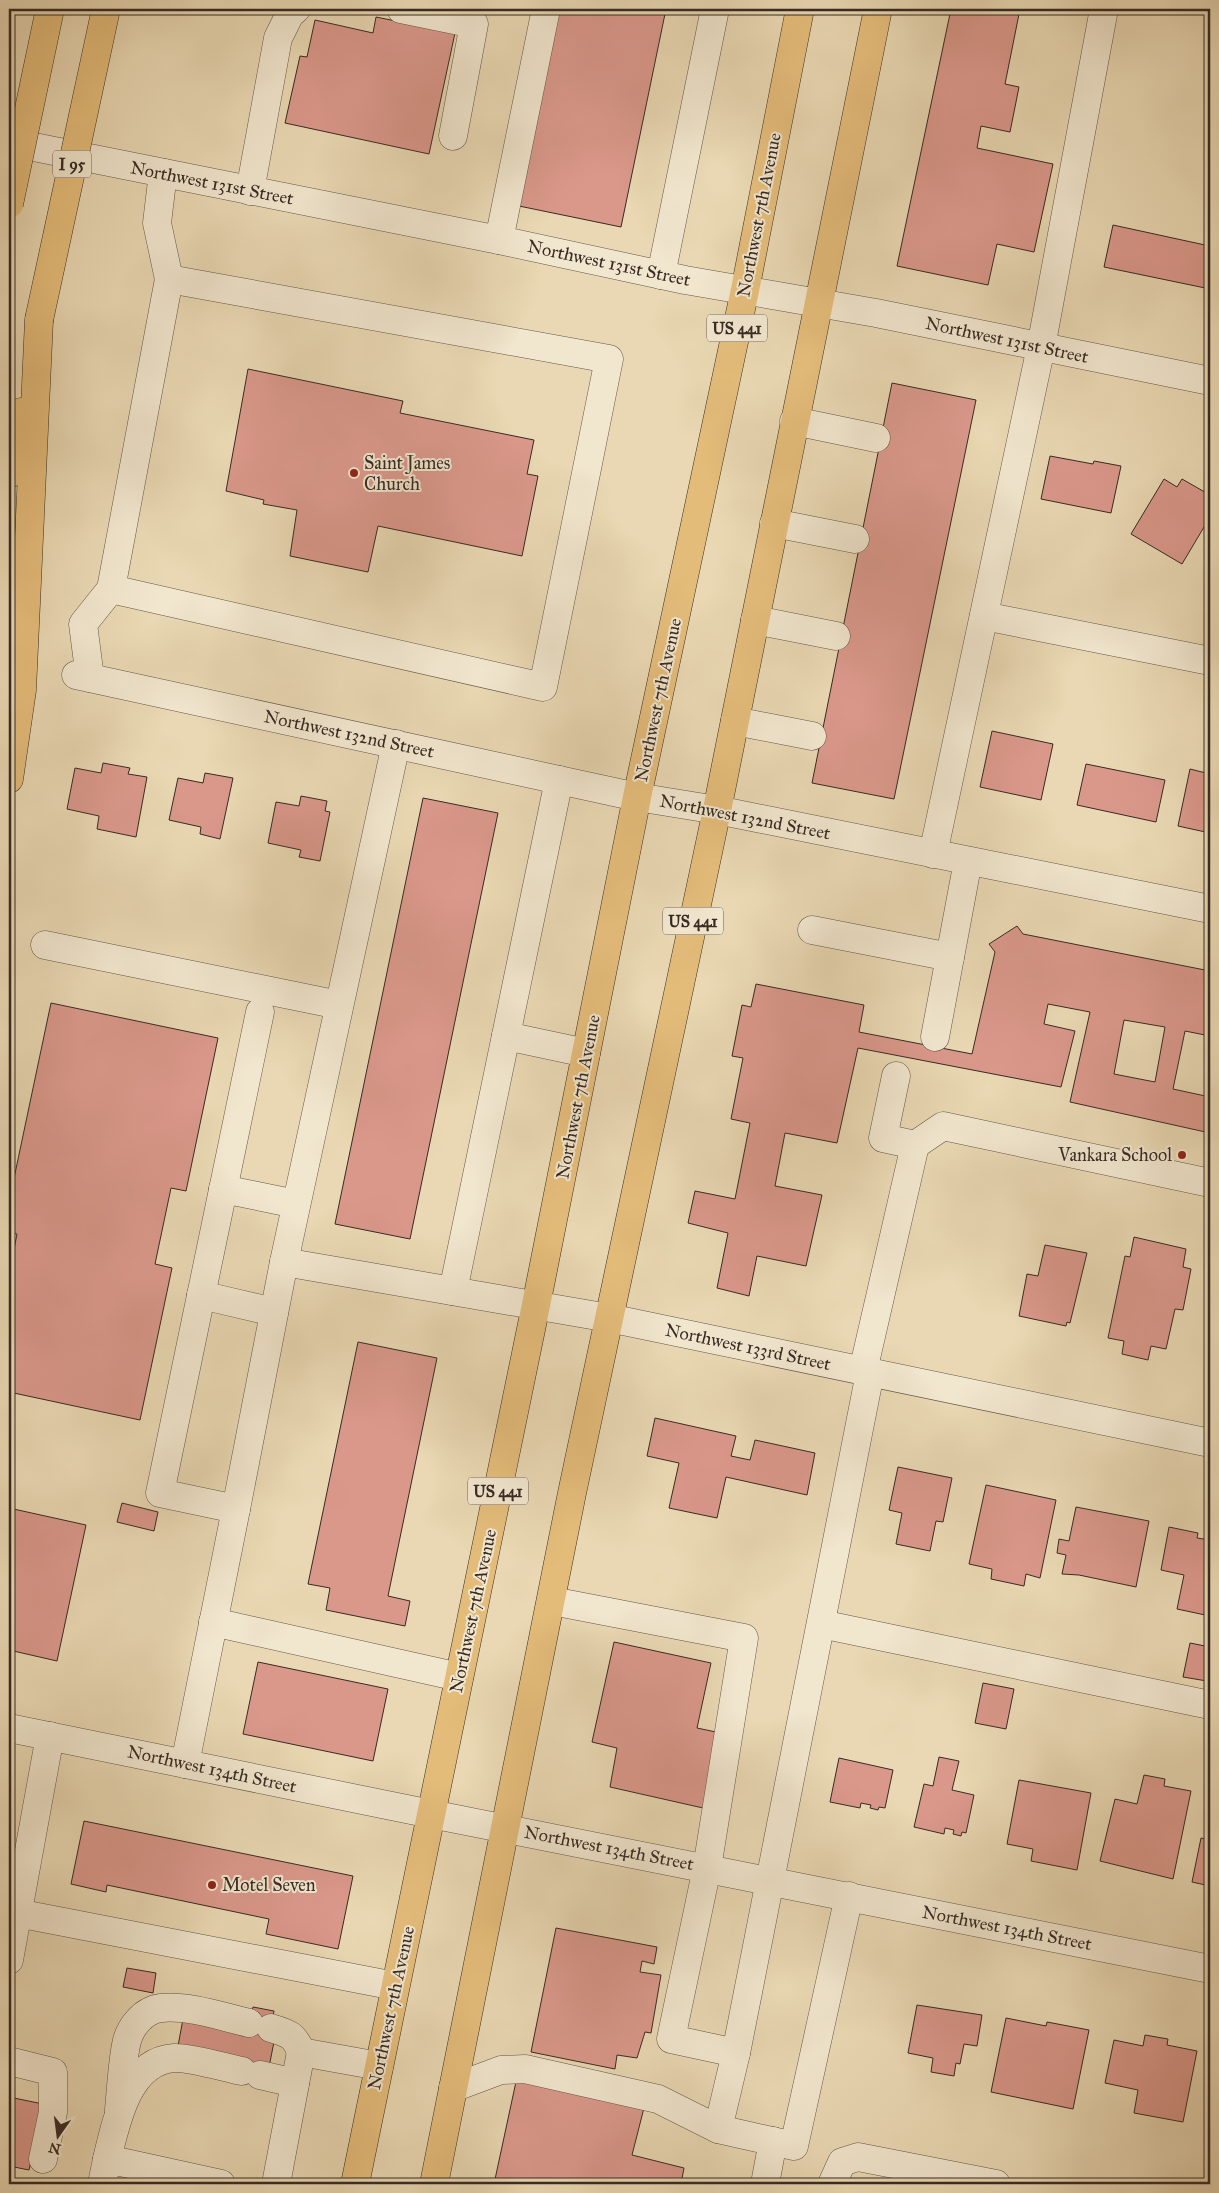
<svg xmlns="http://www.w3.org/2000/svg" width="1219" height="2193" font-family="'IM FELL Great Primer',serif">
<rect width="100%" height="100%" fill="#e9d8b3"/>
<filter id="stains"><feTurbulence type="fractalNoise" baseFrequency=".004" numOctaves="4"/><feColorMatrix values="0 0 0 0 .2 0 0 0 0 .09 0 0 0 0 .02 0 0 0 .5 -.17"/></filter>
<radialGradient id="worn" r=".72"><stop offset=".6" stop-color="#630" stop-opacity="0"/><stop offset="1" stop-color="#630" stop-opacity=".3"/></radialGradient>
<!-- building -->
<g fill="#da988b" stroke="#372a24" fill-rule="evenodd">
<polygon points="559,9 666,9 621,227 519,206"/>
<polygon points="951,9 1020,9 1005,84 1019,87 1010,132 981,126 977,148 1053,164 1034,252 997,244 988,285 897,266"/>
<polygon points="376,17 455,33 429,154 285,123 300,56 307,57 315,20 373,33"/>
<polygon points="1210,220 1210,289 1104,267 1113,225 1205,245"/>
<polygon points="248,369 403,401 400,413 534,440 527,474 538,476 522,556 378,526 368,572 290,556 297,510 263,504 264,500 226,491"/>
<polygon points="892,383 976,400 894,799 812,783"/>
<polygon points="1050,456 1093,464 1094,461 1121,466 1111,513 1041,499"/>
<polygon points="1164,479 1177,487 1182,479 1210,495 1210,517 1182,564 1131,534"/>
<polygon points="992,731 1053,744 1041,800 980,787"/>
<polygon points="103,763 130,768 128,774 147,777 136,837 97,829 99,816 67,809 75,768 101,773"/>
<polygon points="1086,764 1165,780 1156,822 1077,805"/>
<polygon points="1190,769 1210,774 1210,833 1178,826"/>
<polygon points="205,773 233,778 220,839 200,834 201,827 169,820 178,778 203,783"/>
<polygon points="301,796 327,801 325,811 330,812 320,861 299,857 301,850 268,843 276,802 299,806"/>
<polygon points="423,798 498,813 410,1239 335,1224"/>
<path d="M1017,926l6,8 187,37v65l-25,-5 -12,58 37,8v36l-140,-31 20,-90 -42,-8 -4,20 31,7 -14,56 -203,-39 -21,95 -52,-10 -10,53 47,9 -16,71 -49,-10 -8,40 -32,-8 11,-55 -40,-10 7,-32 40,8 15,-76 -19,-4 12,-61 -11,-2 10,-51 9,2 5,-23 108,21 -5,27 113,22 23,-102 -6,-8zM1124,1020l41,7 -10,55 -41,-8z"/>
<polygon points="51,1003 218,1038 186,1191 171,1188 155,1264 172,1268 140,1420 9,1392 9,1356 14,1331 9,1329 9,1275 17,1234 9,1233 9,1202"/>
<polygon points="1134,1237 1186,1249 1183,1267 1191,1269 1183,1310 1175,1309 1166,1349 1151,1346 1148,1360 1122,1354 1124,1341 1108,1338 1125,1256 1130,1257"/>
<polygon points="1045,1245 1087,1253 1070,1323 1067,1322 1066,1326 1019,1316 1027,1274 1038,1276"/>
<polygon points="1210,1325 1210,1351 1205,1350"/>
<polygon points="358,1342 437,1358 388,1596 410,1601 405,1626 326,1610 330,1588 308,1584"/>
<polygon points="655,1418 736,1436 731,1456 750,1460 755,1440 815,1453 807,1495 726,1477 717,1518 669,1508 679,1463 647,1456"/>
<polygon points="898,1467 952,1478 943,1522 936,1521 930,1551 896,1544 902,1513 889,1510"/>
<polygon points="986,1485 1056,1500 1040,1578 1026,1574 1024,1586 991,1579 992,1569 969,1564"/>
<polygon points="122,1503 158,1512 154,1531 117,1522"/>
<polygon points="1076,1507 1149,1521 1136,1587 1079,1575 1062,1574 1066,1555 1057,1553 1059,1539 1069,1541"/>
<polygon points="9,1508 86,1525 57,1661 9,1650"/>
<polygon points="1169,1527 1198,1533 1197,1538 1210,1540 1210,1616 1177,1609 1184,1575 1161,1570"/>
<polygon points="614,1642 711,1663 697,1728 716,1732 710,1764 713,1765 703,1808 610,1787 617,1748 592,1742"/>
<polygon points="1190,1643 1210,1647 1210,1664 1207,1681 1183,1677"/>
<polygon points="258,1662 388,1689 373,1761 243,1734"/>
<polygon points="983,1683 1014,1689 1006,1729 975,1723"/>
<polygon points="939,1757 959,1761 952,1790 974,1795 966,1833 962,1832 961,1836 953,1834 954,1830 945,1828 944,1834 914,1827 924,1784 933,1786"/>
<polygon points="839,1758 893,1770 885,1808 879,1807 878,1810 870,1808 871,1805 861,1803 860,1808 830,1802"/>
<polygon points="1144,1775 1165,1779 1164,1786 1191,1791 1173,1879 1100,1861 1115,1799 1137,1804"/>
<polygon points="1019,1780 1091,1793 1077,1870 1031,1861 1033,1849 1007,1844"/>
<polygon points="84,1821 353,1876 338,1949 266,1934 269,1919 107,1885 106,1892 71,1884"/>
<polygon points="1201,1838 1210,1840 1210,1886 1192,1882"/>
<polygon points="556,1928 657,1947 654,1964 642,1961 640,1972 661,1975 651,2033 645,2032 637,2058 617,2055 615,2069 531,2052"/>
<polygon points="127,1968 156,1973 153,1993 123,1987"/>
<polygon points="917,2005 982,2015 977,2046 964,2044 960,2064 956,2063 954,2076 931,2072 933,2058 908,2053"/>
<polygon points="253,2007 274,2011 269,2036 275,2037 269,2067 258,2085 240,2081 178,2046 183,2019 247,2033"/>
<polygon points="1006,2018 1046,2026 1047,2022 1089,2030 1073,2109 991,2092"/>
<polygon points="1145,2035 1168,2039 1167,2045 1197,2051 1183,2122 1134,2113 1138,2090 1105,2083 1114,2040 1143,2046"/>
<polygon points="517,2077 646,2100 632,2155 684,2168 681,2184 494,2184"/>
<polygon points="9,2097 43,2104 29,2170 9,2166"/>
<polygon points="1210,2132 1210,2169 1205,2168"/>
</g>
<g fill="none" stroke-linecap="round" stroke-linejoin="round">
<!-- minor casing -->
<g stroke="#645648" stroke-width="29">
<g id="minor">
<polyline points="401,9 474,24 453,136"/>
<polyline points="9,142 499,240 685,280 876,313 1210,381"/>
<polyline points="163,173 157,223 169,279"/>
<polyline points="250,191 278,38 290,14 296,9"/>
<polyline points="499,240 546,9"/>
<polyline points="661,275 715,9"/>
<polyline points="794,421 876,438"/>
<polyline points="774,523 855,539"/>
<polyline points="984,616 1210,661"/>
<polyline points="755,620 836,636"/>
<polyline points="76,675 637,797 717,810 1210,909"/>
<polyline points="90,678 83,624 111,589 169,279 609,359 543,687 111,589"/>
<polyline points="735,721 812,736"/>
<polyline points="933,854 1041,347 1104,9"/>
<polyline points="812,930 950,957"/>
<polyline points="45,945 339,1005"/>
<polyline points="260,1012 160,1493 236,1509 284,1262 396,744"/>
<polyline points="506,1036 586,1053"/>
<polyline points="935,1037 968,861"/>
<polyline points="915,1145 943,1126 1210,1183"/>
<polyline points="223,1189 296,1204"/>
<polyline points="284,1262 609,1318 1210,1443"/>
<polyline points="453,1291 559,780"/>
<polyline points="201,1295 274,1312"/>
<polyline points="863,1371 915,1145 883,1138 896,1076"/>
<polyline points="552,1601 744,1638 707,1868 671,2039 736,2053"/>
<polyline points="213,1622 459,1677"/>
<polyline points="821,1624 1210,1705"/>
<polyline points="9,1728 431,1814 1210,1969"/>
<polyline points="185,1764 236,1509"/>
<polyline points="849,1896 794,2146 718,2129 736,2053 870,1373"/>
<polyline points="17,1913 395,1986"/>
<polyline points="9,1960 50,1736"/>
<path d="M271,2028c17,5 24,7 30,24"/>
<polyline points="9,2061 53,2072 53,2112 43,2159"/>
<polyline points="260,2075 295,2083"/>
<polyline points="453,2088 501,2070 525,2069 658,2099 718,2129"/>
<path d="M119,2110c2,-21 3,-44 7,-65 3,-17 17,-35 35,-37 27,-3 62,9 88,15"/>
<path d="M107,2159c9,-37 21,-98 67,-101 16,-1 52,10 68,13"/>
<polyline points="102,2184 107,2159 221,2184"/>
<polyline points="276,2184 301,2052 379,2066"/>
<polyline points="765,2184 773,2141"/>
<polyline points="832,2184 842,2162 858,2157 996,2184"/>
</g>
</g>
<!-- major casing -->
<g stroke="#372a24" stroke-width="29">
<g id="major">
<polyline points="355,2184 536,1305 637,797 745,290 800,9"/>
<polyline points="434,2184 572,1493 717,810 878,9"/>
</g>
</g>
<!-- highway casing -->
<g stroke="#372a24" stroke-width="29">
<g id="highway">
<polyline points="9,474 21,412"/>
<polyline points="9,779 22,690 39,320"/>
</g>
</g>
<!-- minor -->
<use href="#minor" stroke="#f1e6ce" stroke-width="28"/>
<!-- major -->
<use href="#major" stroke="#e4bc7a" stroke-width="28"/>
<!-- highway -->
<use href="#highway" stroke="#e4bc7a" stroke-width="28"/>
<!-- highway-bridge casing -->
<g stroke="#372a24" stroke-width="29" stroke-linecap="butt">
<g id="highway-bridge">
<polyline points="9,204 50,9"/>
<polyline points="39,320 106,9"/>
</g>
</g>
<!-- highway-bridge -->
<use href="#highway-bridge" stroke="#e4bc7a" stroke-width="28"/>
</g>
<!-- markers -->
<g fill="#8f2418" stroke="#f1e6ce" stroke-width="2">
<circle cx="354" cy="473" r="5"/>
<circle cx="1182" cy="1155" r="5"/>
<circle cx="212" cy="1885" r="5"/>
</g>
<g text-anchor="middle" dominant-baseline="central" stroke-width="4" stroke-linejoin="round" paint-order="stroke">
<!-- shield labels -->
<g fill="#f1e6ce" stroke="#6f6257" stroke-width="1">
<rect x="53" y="150.5" width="38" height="27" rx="4"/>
<rect x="707" y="314.5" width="60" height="27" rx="4"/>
<rect x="663" y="907.5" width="60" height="27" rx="4"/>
<rect x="468" y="1477.5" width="60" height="27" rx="4"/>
</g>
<g font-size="16" font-weight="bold" fill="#372a24">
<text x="72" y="164">I 95</text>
<text x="737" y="328">US 441</text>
<text x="693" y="921">US 441</text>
<text x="498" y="1491">US 441</text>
</g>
<!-- street labels -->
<g font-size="18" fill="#372a24" stroke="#f1e6ce">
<text transform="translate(212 183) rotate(11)">Northwest 131st Street</text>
<text transform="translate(759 215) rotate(-79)">Northwest 7th Avenue</text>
<text transform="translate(609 263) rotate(12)">Northwest 131st Street</text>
<text transform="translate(1007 340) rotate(12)">Northwest 131st Street</text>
<text transform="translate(658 700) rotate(-78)">Northwest 7th Avenue</text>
<text transform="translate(349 734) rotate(12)">Northwest 132nd Street</text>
<text transform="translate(745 817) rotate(11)">Northwest 132nd Street</text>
<text transform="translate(578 1097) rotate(-79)">Northwest 7th Avenue</text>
<text transform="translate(748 1347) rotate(12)">Northwest 133rd Street</text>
<text transform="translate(473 1611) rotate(-78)">Northwest 7th Avenue</text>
<text transform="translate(212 1769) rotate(12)">Northwest 134th Street</text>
<text transform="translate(609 1848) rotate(11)">Northwest 134th Street</text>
<text transform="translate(1007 1928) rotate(11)">Northwest 134th Street</text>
<text transform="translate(391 2008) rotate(-78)">Northwest 7th Avenue</text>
</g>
<!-- poi labels -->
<g font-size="18" fill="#372a24" stroke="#f1e6ce" text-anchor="start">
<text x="364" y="463">Saint James<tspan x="364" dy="21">Church</tspan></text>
<text x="1172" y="1155" text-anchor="end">Vankara School</text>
<text x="222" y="1885">Motel Seven</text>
</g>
</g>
<!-- margin -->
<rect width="1219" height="2193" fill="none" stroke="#e9d8b3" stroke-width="30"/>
<rect x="10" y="10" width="1199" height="2173" fill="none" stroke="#372a24" stroke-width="2.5"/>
<rect x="15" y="15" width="1189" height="2163" fill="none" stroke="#372a24"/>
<!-- north arrow -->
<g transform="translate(58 2136) rotate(194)" stroke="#f1e6ce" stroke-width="4" paint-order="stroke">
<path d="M0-4L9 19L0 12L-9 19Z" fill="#372a24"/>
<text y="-8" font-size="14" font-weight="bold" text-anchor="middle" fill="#372a24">N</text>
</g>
<rect width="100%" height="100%" filter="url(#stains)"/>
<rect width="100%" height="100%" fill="url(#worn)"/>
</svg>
